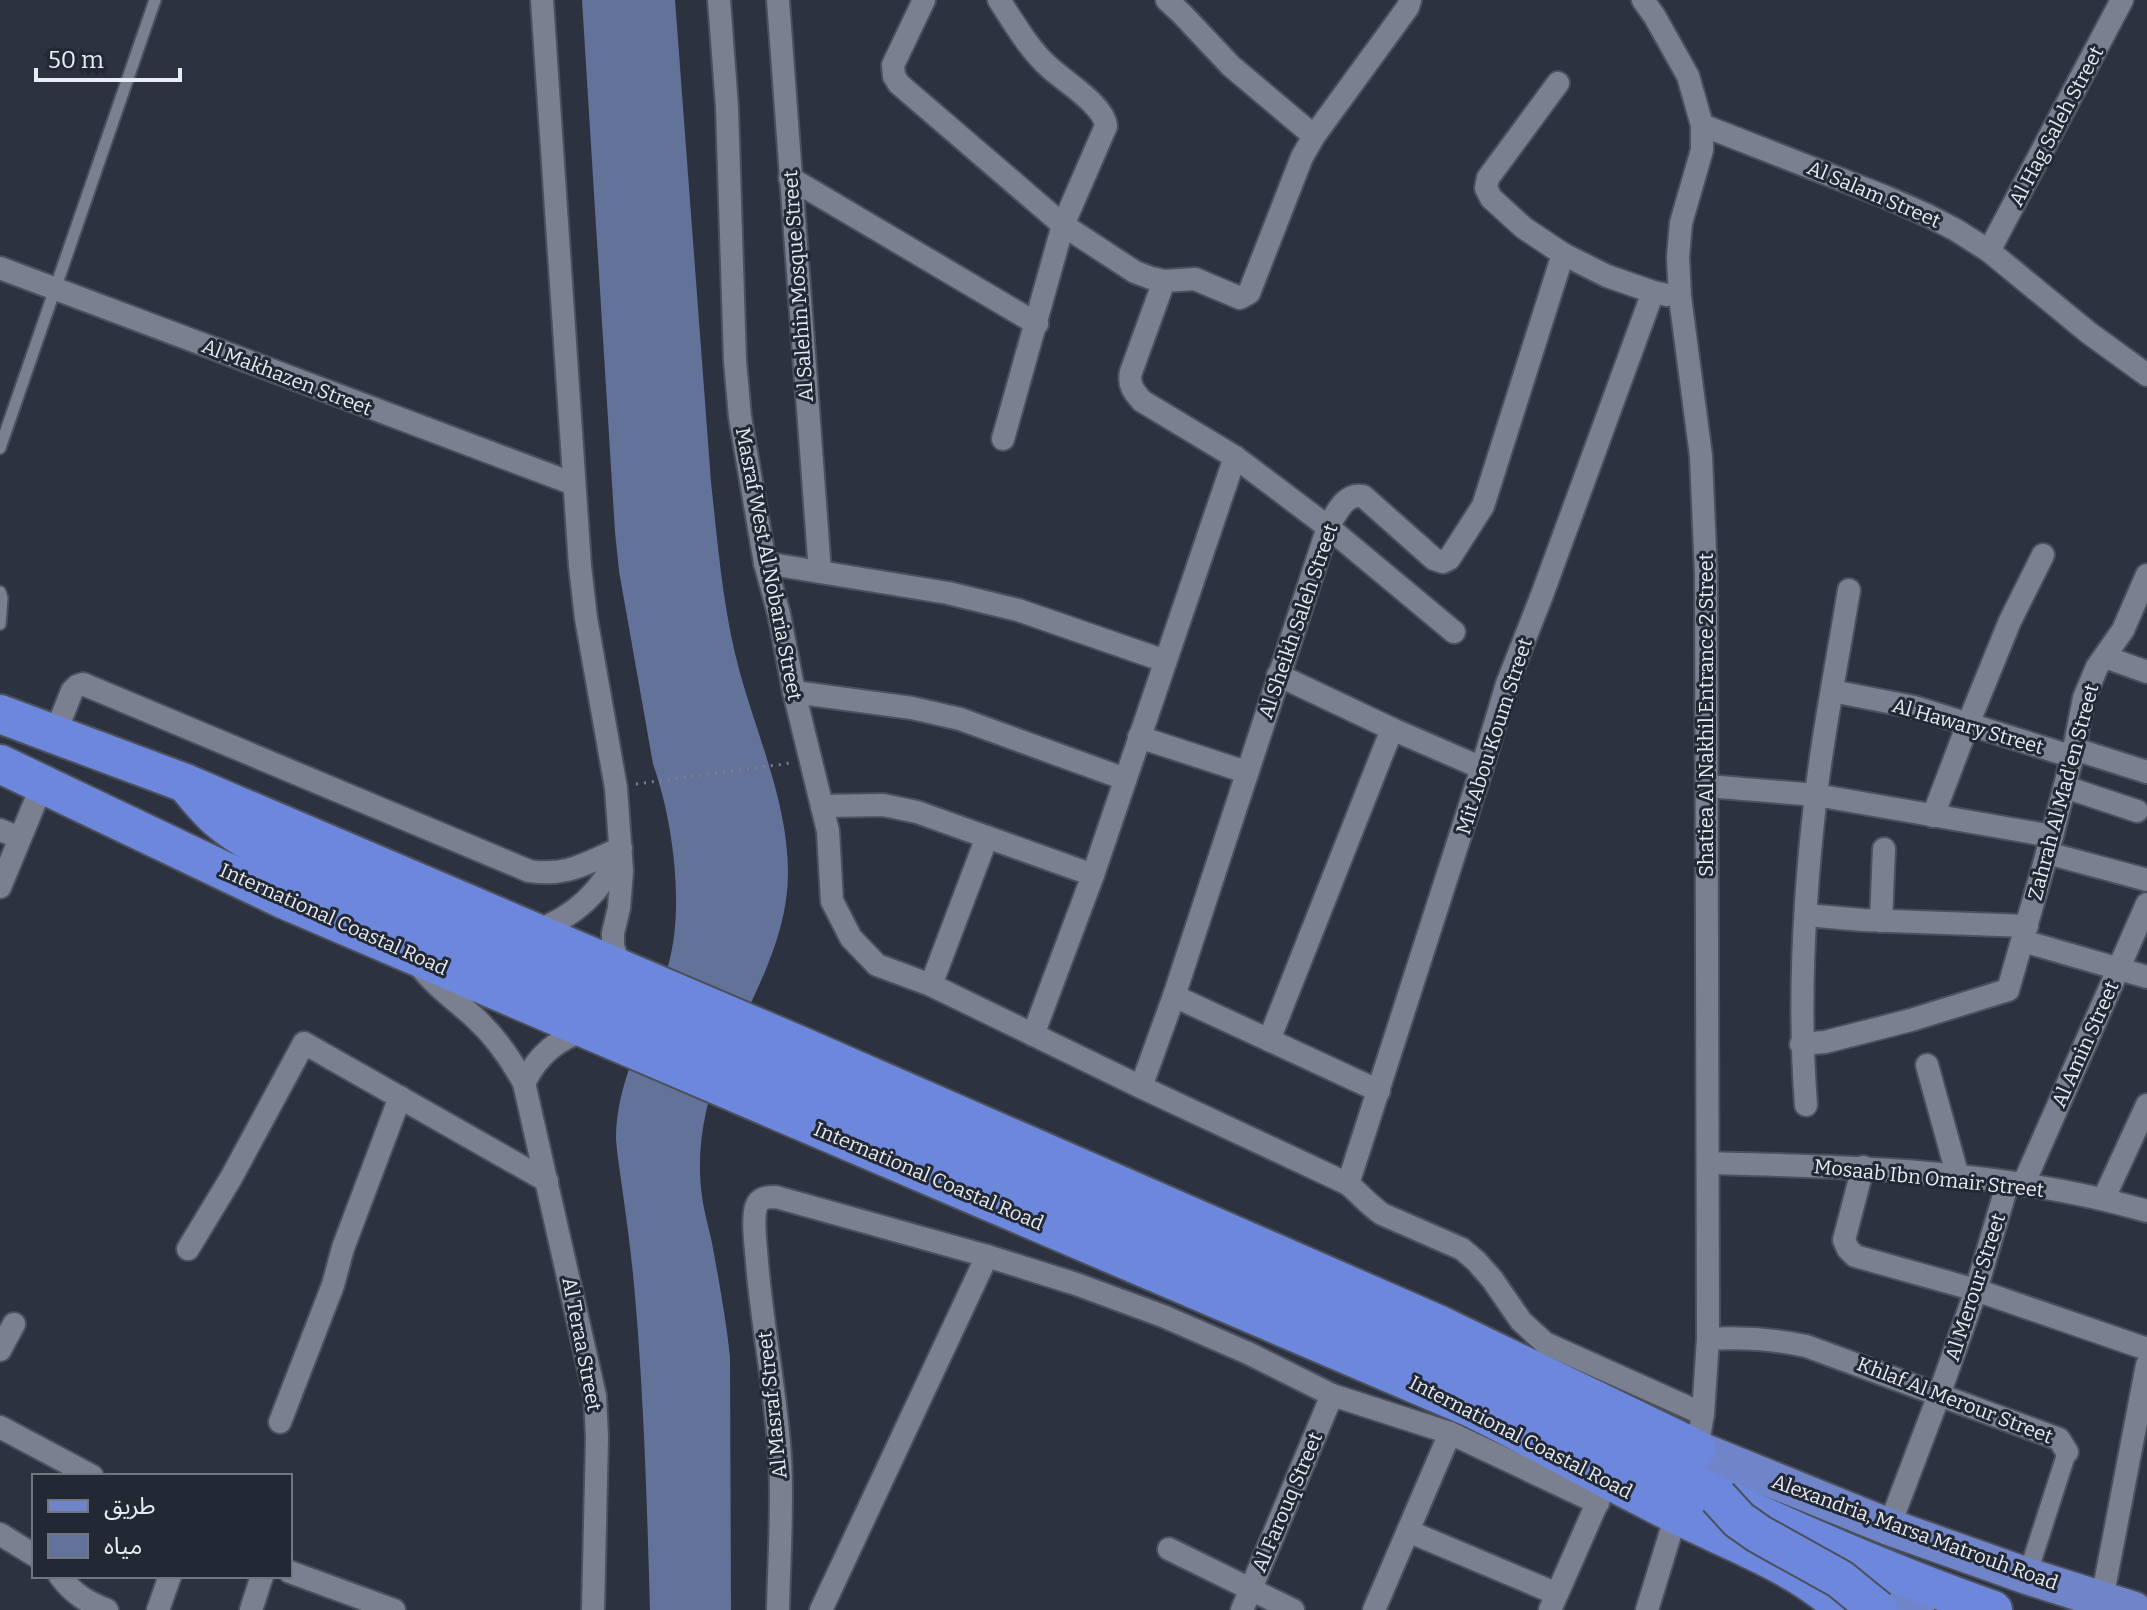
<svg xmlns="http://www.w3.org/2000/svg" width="2147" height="1610" font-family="Bitter,'Noto Sans Arabic',serif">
<rect width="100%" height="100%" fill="#2d3240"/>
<!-- water -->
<path fill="#637298" d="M582,0h93l36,482c7,64 12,129 29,191 18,65 48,131 48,200 0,63 -33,120 -59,176 -9,21 -18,41 -23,63 -6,27 -8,56 -4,84 2,16 7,32 10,47 7,38 14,76 18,114l1,253h-81c-3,-105 -6,-210 -15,-314 -3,-37 -8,-73 -13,-109 -2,-15 -5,-32 -6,-48 0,-62 35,-115 52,-173 17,-58 5,-146 -15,-202l-34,-193 -4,-39z"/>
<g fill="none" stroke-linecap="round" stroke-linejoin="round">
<!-- service casing -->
<g stroke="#4c505c" stroke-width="15">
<g id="service">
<polyline points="0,448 155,0"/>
<polyline points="0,592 2,598 0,624"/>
</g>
</g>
<!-- pedestrian casing -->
<g stroke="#4c505c" stroke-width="22">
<polyline id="pedestrian" points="2027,1576 2067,1452"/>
</g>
<!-- minor casing -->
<g stroke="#4c505c" stroke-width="26">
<g id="minor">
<polyline points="542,0 580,566 586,618 616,788 622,871 619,908 613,933 613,946 621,970"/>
<path d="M719,0l8,107 8,254 5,56 25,146 14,51 15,78 34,139 4,70 19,37 26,27 54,20 210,102 207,97c12,10 21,21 34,30l80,35 14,12 16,18 29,42 24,22 158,71"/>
<polyline points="778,0 820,572"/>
<path d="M924,0l-31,65 1,11 5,8 164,141 72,47 16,6 13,3 -33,91c-3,13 3,20 11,29l93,56 93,70 126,105"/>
<path d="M999,0c15,23 30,49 50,67 16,15 55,38 57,59l-43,99 -60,214"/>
<polyline points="1167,0 1182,14 1231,66 1314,136"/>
<polyline points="1643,0 1655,17 1688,76 1702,125 1702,150 1681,223 1678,257 1680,297 1701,456 1706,575 1708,1339 1703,1414 1697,1449"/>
<polyline points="1558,83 1488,178 1486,188 1491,198 1524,228 1563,254 1607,276 1653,292 1667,295"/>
<polyline points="1702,125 1886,197 1927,215 1956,230 1989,251 2089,333 2147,375"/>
<polyline points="790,178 1037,324"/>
<polyline points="1989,251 2122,0"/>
<polyline points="0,268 574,484"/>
<polyline points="1164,281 1195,279 1240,298 1249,293 1302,157 1314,136 1408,7 1410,0"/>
<polyline points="765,563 948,593 1018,610 1165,661"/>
<polyline points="2105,657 2147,672"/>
<polyline points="1278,675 1392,729 1482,768"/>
<polyline points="1832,691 1914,707 2067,755 2084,752 2147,772"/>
<polyline points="794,692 912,708 960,719 1125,779"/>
<path d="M55,734l17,-43 5,-5 6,-2 446,187c39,6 57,-8 92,-23"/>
<polyline points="1139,737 1246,772"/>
<polyline points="1707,786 1816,795 2052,836"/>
<polyline points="2065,787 2137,811"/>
<polyline points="822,806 883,805 917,812 1093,875"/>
<polyline points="1933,816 1968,724 2010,621 2043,555"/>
<polyline points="0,830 20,838"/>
<polyline points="2047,853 2147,880"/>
<polyline points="0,887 43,783"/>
<polyline points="1806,915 1863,920 2027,926"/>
<polyline points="1881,921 1884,849"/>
<path d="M533,932c40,-14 69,-39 86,-80"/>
<polyline points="2023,941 2147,977"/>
<path d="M419,965c15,20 36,35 55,52 21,19 37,42 50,66l71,313 2,41 -4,173"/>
<polyline points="931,985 987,837"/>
<polyline points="1174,996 1379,1091"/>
<polyline points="1033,1035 1093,875 1235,457"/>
<polyline points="1269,1040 1392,729"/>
<polyline points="1801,1044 1825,1042 1911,1020 2008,990 2052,836 2073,754 2084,698 2097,667 2123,630 2147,575"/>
<polyline points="1927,1065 1958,1177"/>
<path d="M524,1083c14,-28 33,-44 62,-53"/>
<path d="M1141,1087l33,-91 154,-469c9,-14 16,-34 35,-31l71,63 9,3 6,-3 34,-53 80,-252"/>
<path d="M1806,1105c-8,-102 -2,-208 10,-310 8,-69 22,-137 33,-205"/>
<path d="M1708,1163c145,4 299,7 439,48"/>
<polyline points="1863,1167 1844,1240 1848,1249 1855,1256 1976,1290 2147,1349"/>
<polyline points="1348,1184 1482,768 1507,684 1542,595 1653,292"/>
<polyline points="2023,1185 2147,904"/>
<polyline points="2104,1198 2147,1105"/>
<polyline points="188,1249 231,1178 304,1043 547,1181"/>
<path d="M1708,1339c34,-2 65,0 98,7l253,93 8,13"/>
<polyline points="0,1350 14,1324"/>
<polyline points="280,1422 333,1285 343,1248 400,1097"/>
<polyline points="0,1427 92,1476"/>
<polyline points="1889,1527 1939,1395 1976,1290 2008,1182"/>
<polyline points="1408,1531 1557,1594"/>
<polyline points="0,1534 34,1555"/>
<polyline points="1169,1549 1293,1610"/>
<polyline points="290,1572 394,1610"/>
<path d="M60,1576c13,18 27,26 47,34"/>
<polyline points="2102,1599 2147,1365"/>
<polyline points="158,1610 170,1576"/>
<polyline points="251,1610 262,1576"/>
<path d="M778,1610c1,-51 5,-102 2,-153 -4,-66 -18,-130 -23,-195 -1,-15 -5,-41 -1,-55 3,-10 12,-10 20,-10l211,59 89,28 87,32 85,37 84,42 118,38 148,70"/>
<polyline points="821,1610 987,1256"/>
<polyline points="1242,1610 1332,1395"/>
<polyline points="1374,1610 1450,1433"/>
<polyline points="1550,1610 1602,1492"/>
<polyline points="1647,1610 1676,1515"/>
</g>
</g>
<!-- primary casing -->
<g stroke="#4c505c" stroke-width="40">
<g id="primary">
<polyline points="1697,1449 1889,1527 2027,1576 2134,1610"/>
<polyline points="1848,1596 1891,1603 1916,1610"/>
</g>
</g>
<!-- trunk casing -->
<g stroke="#4c505c" stroke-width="42">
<g id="trunk">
<polyline points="0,714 185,783 799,1045 1440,1325 1697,1449"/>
<path d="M0,764l285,136 1184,507c70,34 137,73 206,107 58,29 123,51 170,96"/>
<path d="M185,783c11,12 21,26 34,37 29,24 64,39 98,56 197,85 394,171 591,256 149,64 300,125 448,192 212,96 417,208 637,286"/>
</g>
</g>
<!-- path -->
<polyline stroke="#7a7f8b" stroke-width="3" stroke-dasharray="2 6" stroke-linecap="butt" points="636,784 791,763"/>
<!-- service -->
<use href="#service" stroke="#7a8090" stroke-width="11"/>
<!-- pedestrian -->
<use href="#pedestrian" stroke="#7a8090" stroke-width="18"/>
<!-- minor -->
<use href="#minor" stroke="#7a8090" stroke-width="22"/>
<!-- primary -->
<use href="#primary" stroke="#7085c9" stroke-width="36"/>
<!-- trunk -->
<use href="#trunk" stroke="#6c87dc" stroke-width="38"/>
<!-- trunk-bridge casing -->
<g stroke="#4c505c" stroke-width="42" stroke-linecap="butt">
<polyline id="trunk-bridge" points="1718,1497 1739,1520 1759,1534 1840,1579 1878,1610"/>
</g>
<!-- trunk-bridge -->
<use href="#trunk-bridge" stroke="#6c87dc" stroke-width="38"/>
</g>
<g text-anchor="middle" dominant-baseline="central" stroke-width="6" stroke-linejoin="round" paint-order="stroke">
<!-- street labels -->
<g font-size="20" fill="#e8ebf4" stroke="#232835">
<text transform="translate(2056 126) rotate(-62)">Al Hag Saleh Street</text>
<text transform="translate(1874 194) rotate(23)">Al Salam Street</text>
<text transform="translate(798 286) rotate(-94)">Al Salehin Mosque Street</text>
<text transform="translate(287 377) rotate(21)">Al Makhazen Street</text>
<text transform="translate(769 564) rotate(79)">Masraf West Al Nobaria Street</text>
<text transform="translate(1298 621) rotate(-71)">Al Sheikh Saleh Street</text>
<text transform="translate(1706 715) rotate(-90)">Shatiea Al Nakhil Entrance 2 Street</text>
<text transform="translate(1968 726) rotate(16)">Al Hawary Street</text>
<text transform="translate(1494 736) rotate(-72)">Mit Abou Koum Street</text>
<text transform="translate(2063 792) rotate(-75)">Zahrah Al Mad'en Street</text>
<text transform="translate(334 919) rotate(24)">International Coastal Road</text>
<text transform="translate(2085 1044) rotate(-66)">Al Amin Street</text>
<text transform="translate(929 1176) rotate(23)">International Coastal Road</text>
<text transform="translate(1929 1178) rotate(6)">Mosaab Ibn Omair Street</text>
<text transform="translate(1975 1287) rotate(-72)">Al Merour Street</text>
<text transform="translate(582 1344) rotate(79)">Al Teraa Street</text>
<text transform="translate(1955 1400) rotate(21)">Khlaf Al Merour Street</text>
<text transform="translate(772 1405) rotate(-96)">Al Masraf Street</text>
<text transform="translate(1521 1437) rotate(27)">International Coastal Road</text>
<text transform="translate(1287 1502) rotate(-67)">Al Farouq Street</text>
<text transform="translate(1915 1532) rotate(20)">Alexandria, Marsa Matrouh Road</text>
</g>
</g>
<!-- legend -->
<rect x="32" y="1474" width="260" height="104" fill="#232835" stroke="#727681" stroke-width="2"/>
<rect x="48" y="1500" width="40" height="12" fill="#7085c9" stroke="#727681" stroke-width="2"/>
<text x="104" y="1514" font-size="24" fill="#e8ebf4">طريق</text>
<rect x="48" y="1534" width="40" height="24" fill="#637298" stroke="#727681" stroke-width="2"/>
<text x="104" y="1554" font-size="24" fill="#e8ebf4">مياه</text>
<!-- scale -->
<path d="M36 68v12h144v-12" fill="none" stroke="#e8ebf4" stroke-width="4"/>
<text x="48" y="68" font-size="24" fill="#e8ebf4" stroke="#232835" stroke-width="6" paint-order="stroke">50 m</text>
</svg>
